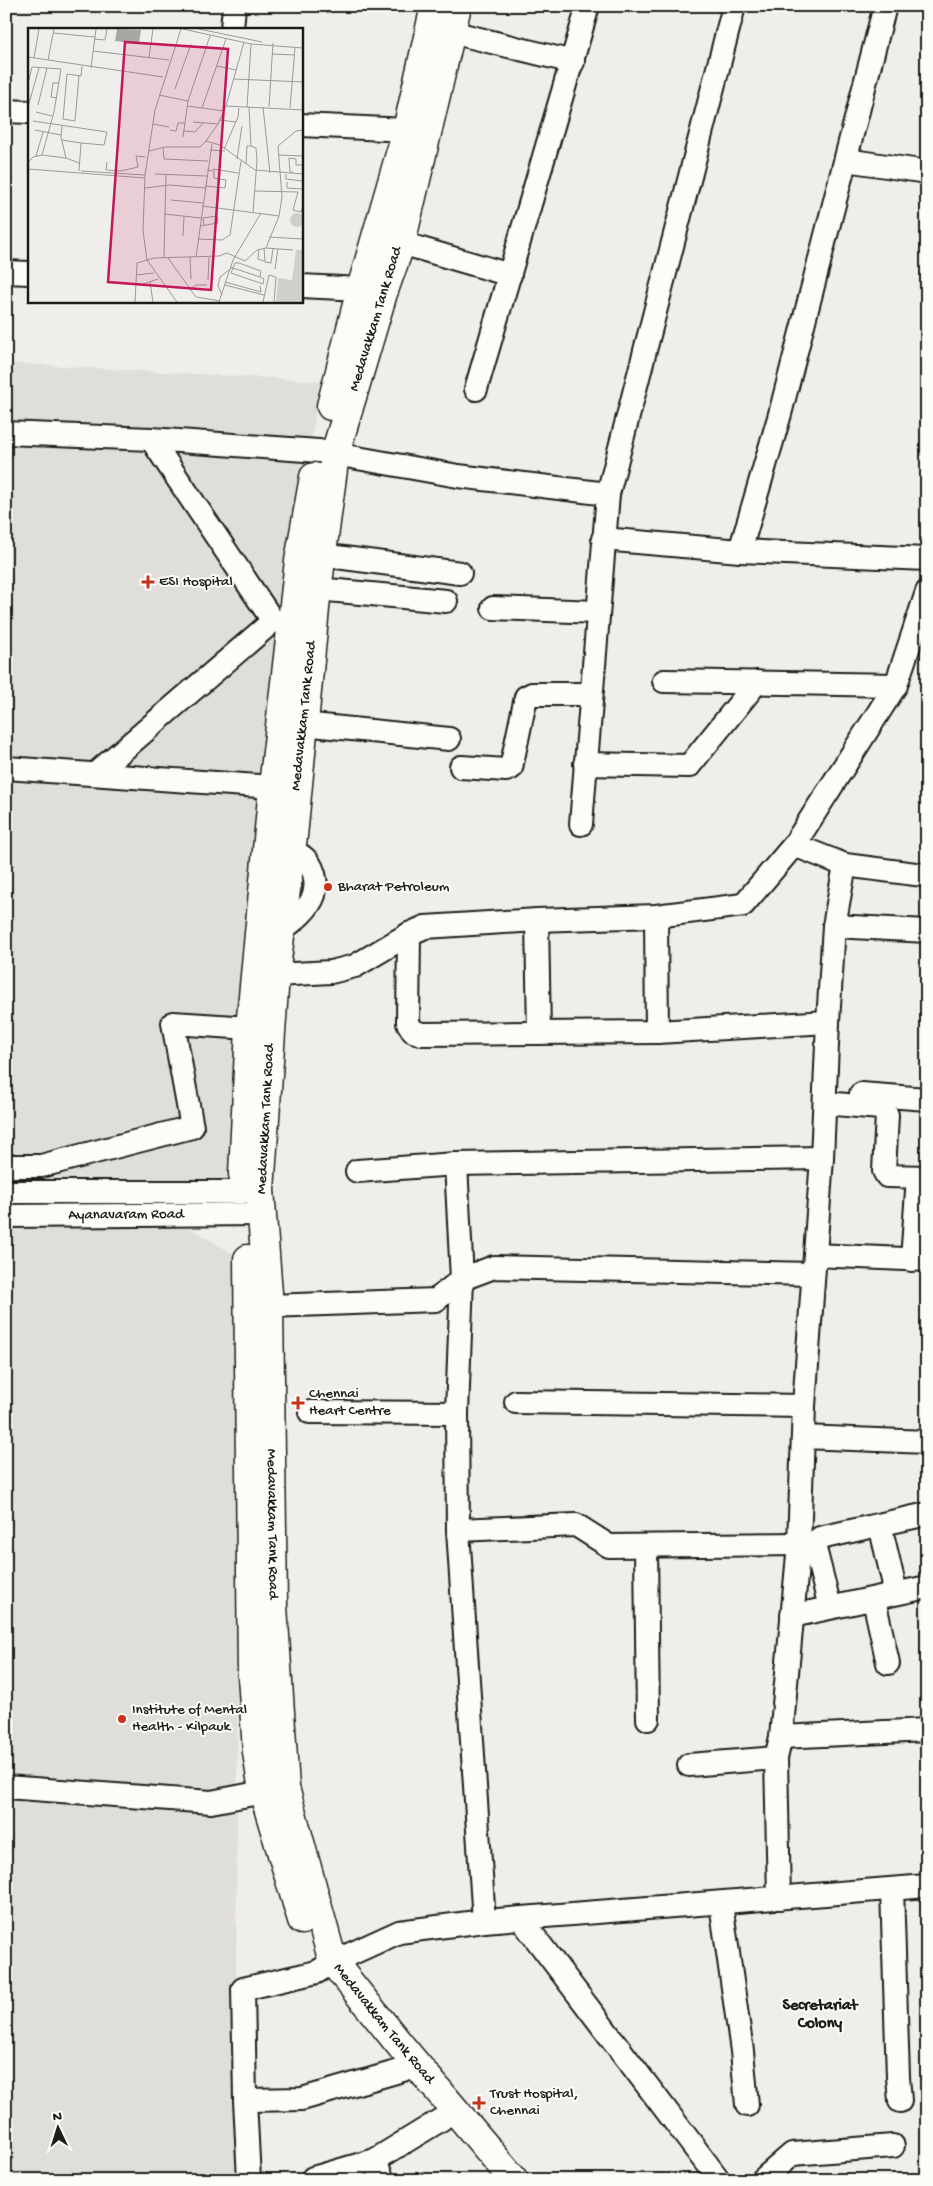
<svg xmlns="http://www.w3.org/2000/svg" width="933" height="2186" font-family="'Gochi Hand',sans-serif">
<rect width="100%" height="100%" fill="#f0eeea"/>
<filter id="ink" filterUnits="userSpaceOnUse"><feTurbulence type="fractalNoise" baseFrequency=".02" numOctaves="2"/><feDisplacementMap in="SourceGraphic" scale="10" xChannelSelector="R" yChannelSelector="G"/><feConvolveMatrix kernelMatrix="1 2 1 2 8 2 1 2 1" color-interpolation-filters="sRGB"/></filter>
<g filter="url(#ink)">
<!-- built -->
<g fill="#e0deda">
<polygon points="6,363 320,381 259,800 230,1187 6,1184"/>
<polygon points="6,1218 179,1221 240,1258 235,2180 6,2180"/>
</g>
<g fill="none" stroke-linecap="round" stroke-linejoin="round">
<!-- minor casing -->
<g stroke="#1c1c1c" stroke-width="26">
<g id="minor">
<polyline points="232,29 234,6"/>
<polyline points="451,32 573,62"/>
<polyline points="6,111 29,112"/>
<polyline points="301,125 407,130"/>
<polyline points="846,160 927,172"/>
<polyline points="401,243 510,275"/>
<polyline points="6,272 29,273"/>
<polyline points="301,286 361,289"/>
<polyline points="476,389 588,6"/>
<polyline points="6,433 151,439 319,451"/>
<polyline points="151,439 273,621 308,623"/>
<polyline points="335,454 458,476 608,494"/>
<polyline points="603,539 740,551 927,559"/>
<polyline points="740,551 780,414 885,6"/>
<polyline points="321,555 460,573"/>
<polyline points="317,589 446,601"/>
<polyline points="493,608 597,612"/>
<polyline points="664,681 896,685"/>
<polyline points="303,724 449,739"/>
<polyline points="585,764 689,766 757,682"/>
<polyline points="461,767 506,770 511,768 526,697 532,694 591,694"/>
<polyline points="6,768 273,787"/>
<polyline points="95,774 273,621"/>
<polyline points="581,824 608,494 734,6"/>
<polyline points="794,845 845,865 923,875 927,877"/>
<polyline points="656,916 657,1032"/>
<polyline points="537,920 539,1033"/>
<polyline points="834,926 927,931"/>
<path d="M281,930c11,-7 29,-22 33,-35 5,-19 -3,-38 -23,-44"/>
<polyline points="409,934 408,1023 413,1031 422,1034 657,1032 828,1022"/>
<polyline points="275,975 331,972 355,966 409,934 425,927 537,920 656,916 743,905 794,845 896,685 927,592"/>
<polyline points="861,1094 927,1099"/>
<polyline points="825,1103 880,1108 887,1115 884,1171 887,1176 927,1177"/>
<polyline points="456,1164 462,1279 457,1413 458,1530 484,1921"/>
<polyline points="6,1166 41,1166 192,1127 173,1023 250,1028"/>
<polyline points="357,1171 456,1164 822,1158"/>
<polyline points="6,1192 242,1192 260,1190"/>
<path id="s1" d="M6,1216l257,-2"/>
<polyline points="815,1255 927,1260"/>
<polyline points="912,1260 918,1177"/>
<polyline points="269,1306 436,1300 462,1279 494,1267 813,1274"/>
<polyline points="516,1402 804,1406"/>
<polyline points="310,1412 457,1413"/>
<polyline points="803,1437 927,1442"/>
<polyline points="880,1525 896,1593"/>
<polyline points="458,1530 576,1525 609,1546 799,1544"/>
<polyline points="646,1547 648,1719"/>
<polyline points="874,1600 888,1663"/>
<polyline points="830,1607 815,1549 815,1542 820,1538 927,1514"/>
<polyline points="792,1616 927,1587"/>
<polyline points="781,1737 927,1730"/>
<polyline points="689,1765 776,1758"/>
<polyline points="6,1787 211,1802 279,1789"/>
<polyline points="892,1889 898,2077 900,2101"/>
<polyline points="779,1898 776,1758 781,1737 799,1544 804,1406 822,1158 828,1022 834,926 845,865"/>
<polyline points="721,1904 742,2051 747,2105"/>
<polyline points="521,1919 719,2180"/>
<polyline points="245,2100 302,2099 403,2070"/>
<polyline points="375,2160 383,2180"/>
<polyline points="313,2178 375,2160 442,2119"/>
<polyline points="249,2180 245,2100 243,1989 317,1972 333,1962 399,1932 484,1921 927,1886"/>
<polyline points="762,2180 792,2154 893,2146"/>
</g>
</g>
<!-- major casing -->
<g stroke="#1c1c1c" stroke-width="31">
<g id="major">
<path id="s2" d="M457,6l-56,237 -18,50 -48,161 -19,144 -23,238 -18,139 -15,215 9,116 4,300 12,182 48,174 67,83 114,135"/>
<polyline points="331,406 361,289 407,130 435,6"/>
<polyline points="243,1174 250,1028 273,787 299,561 314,477"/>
<polyline points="248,1259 252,1675 257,1752 263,1791 302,1920"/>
</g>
</g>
<!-- minor -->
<use href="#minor" stroke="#fdfcf7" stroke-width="22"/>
<!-- major -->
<use href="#major" stroke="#fdfcf7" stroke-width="28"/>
</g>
</g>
<!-- markers -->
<g fill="#c8321e" stroke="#fdfcf7" stroke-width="2">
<path d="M145.5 574.5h5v5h5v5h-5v5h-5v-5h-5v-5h5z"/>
<circle cx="328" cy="887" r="5"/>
<path d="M295.5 1395.5h5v5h5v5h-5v5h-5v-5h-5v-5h5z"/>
<circle cx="122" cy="1719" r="5"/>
<path d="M476.5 2095.5h5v5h5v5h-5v5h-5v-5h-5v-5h5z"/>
</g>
<g text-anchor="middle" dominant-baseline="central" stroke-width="4" stroke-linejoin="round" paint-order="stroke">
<!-- street labels -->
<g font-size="15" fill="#1c1c1c" stroke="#fdfcf7">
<text transform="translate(376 319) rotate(-73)">Medavakkam Tank Road</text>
<text transform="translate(304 716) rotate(-84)">Medavakkam Tank Road</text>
<text transform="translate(266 1119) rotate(-87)">Medavakkam Tank Road</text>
<text stroke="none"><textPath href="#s1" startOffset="120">Ayanavaram Road</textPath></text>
<text stroke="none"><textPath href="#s2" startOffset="1539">Medavakkam Tank Road</textPath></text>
<text stroke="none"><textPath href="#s2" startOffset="2064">Medavakkam Tank Road</textPath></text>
</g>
<!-- poi labels -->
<g font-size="15" fill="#1c1c1c" stroke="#fdfcf7" text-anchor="start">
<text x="159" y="582">ESI Hospital</text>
<text x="338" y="887">Bharat Petroleum</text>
<text x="309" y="1394">Chennai<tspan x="309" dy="17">Heart Centre</tspan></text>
<text x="132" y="1710">Institute of Mental<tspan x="132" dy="17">Health - Kilpauk</tspan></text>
<text x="490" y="2094">Trust Hospital,<tspan x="490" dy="17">Chennai</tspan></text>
</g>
<!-- neighbourhood labels -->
<g font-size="16" font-weight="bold" fill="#1c1c1c" stroke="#fdfcf7">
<text x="820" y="2006">Secretariat<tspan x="820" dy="18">Colony</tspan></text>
</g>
</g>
<!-- overview -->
<g transform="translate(28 28)">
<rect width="275" height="275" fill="#f0eeea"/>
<path d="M262 192a7 7 0 1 1 14 0a7 7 0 1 1-14 0ZM268,222h7v52h-27l2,-24 14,2z" fill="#d0cfcc"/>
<path d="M89,1l24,1 -2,14 -24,-3z" fill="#a8a7a3"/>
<path fill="none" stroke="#9b9a98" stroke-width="1" d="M155,1l68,15 52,4M171,1l63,13M25,5l42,4M66,11l11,1 2,-11M65,23l76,9M244,26l23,1M0,29l135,20M121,29l4,-28M6,30l5,-29M20,32l6,-31M189,38l19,4M63,40l5,-39M51,48l-4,45 -12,-2 4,-45 14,2 1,-10M206,51l69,3M0,56l4,-17 29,2M147,61l16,-45M131,67l29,6M29,70l-6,-1 2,-14h6M10,77l9,-37M159,78l37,5M198,78l77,4M0,79l11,-39M219,79l4,-63M235,79l7,66M241,79l4,-64M174,80l24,-69M262,80l5,-60M8,84l16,4M192,92l16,2M5,93l74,11 -3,13 -23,-2M165,94l25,2M125,96l16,3M34,98l-1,11 5,21M7,102l26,5M142,102l6,1 2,-8h7M156,103l11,1 8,-9M155,109l5,-36 22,-65M34,112l19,3 -2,28M178,113l14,4 35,25 48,4M223,118l5,2 1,13 -4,51M135,120l1,11 44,2M196,121l14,-32 1,-9M182,122l15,1M121,123l16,-4h35l6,-6 12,-17 8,-18 18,-64M14,127l12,-43 7,-43M251,127l24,1M8,128l7,-24M209,131l5,-33M0,134l5,-5 9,-2 24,3 13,5M79,134l-1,8 15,1 17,-4 -2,-11 9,1M218,136l1,-18h4l-2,-39M0,141l117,9M185,141l25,4M53,143l64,4M265,144h-3l-1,-14 7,1v6h7M127,146l52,2M258,146v5l17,2M259,154v6l16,1M177,158l20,2 1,-8 -12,-2v-7l-7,-1M117,160l25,-3 35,3M227,163l43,1M270,164l-5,18 8,2 2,-7M143,172l32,3M174,178l77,10M189,180l2,-17M136,186l37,4M172,198l18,-3 -1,-7 -14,2 1,7M155,208l1,-19M241,209l34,2M170,211l24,1 8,-5 11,-74M236,220l1,14 6,1 2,-15M238,220l27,2M231,221l-1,10 6,2M136,229l2,-83M162,229l1,22M168,229l16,-113M140,230l28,39 24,4M202,239l2,1h1l27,9 4,2 -1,5 -32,-11 4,-10h4l22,8 -1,6M247,241l3,-20M108,247l18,-2M180,252l1,-23M122,254l3,20M197,254l36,10 -1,-6M115,256l15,-5M197,257l39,10M161,262l7,-5h11M194,267l-4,-9 2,-9 9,-7M107,274l2,-39 17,-5 65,-2 8,-3 18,8 12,-11 9,-2 13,-32 3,-19 -4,-51 18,-15 7,-1M149,274l-30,-42 -4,-29 2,-56 10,-65 26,-81M191,274l14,-42 28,-47M235,274l6,-27 7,2 -2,25"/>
<path fill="#c2185b" fill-opacity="0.15" stroke="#c2185b" stroke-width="2.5" d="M97,14l103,7 -17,241 -103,-8z"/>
<rect width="275" height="275" fill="none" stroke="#1c1c1c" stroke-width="2.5"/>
</g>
<!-- margin -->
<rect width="933" height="2186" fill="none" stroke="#fdfcf7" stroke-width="25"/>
<rect x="12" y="12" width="908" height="2161" fill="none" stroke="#1c1c1c" stroke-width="2" filter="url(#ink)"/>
<!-- north arrow -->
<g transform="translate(58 2128) rotate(356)" stroke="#fdfcf7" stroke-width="4" paint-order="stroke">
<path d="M0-4L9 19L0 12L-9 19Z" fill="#1c1c1c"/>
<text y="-8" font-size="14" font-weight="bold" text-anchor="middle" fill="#1c1c1c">N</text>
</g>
</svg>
